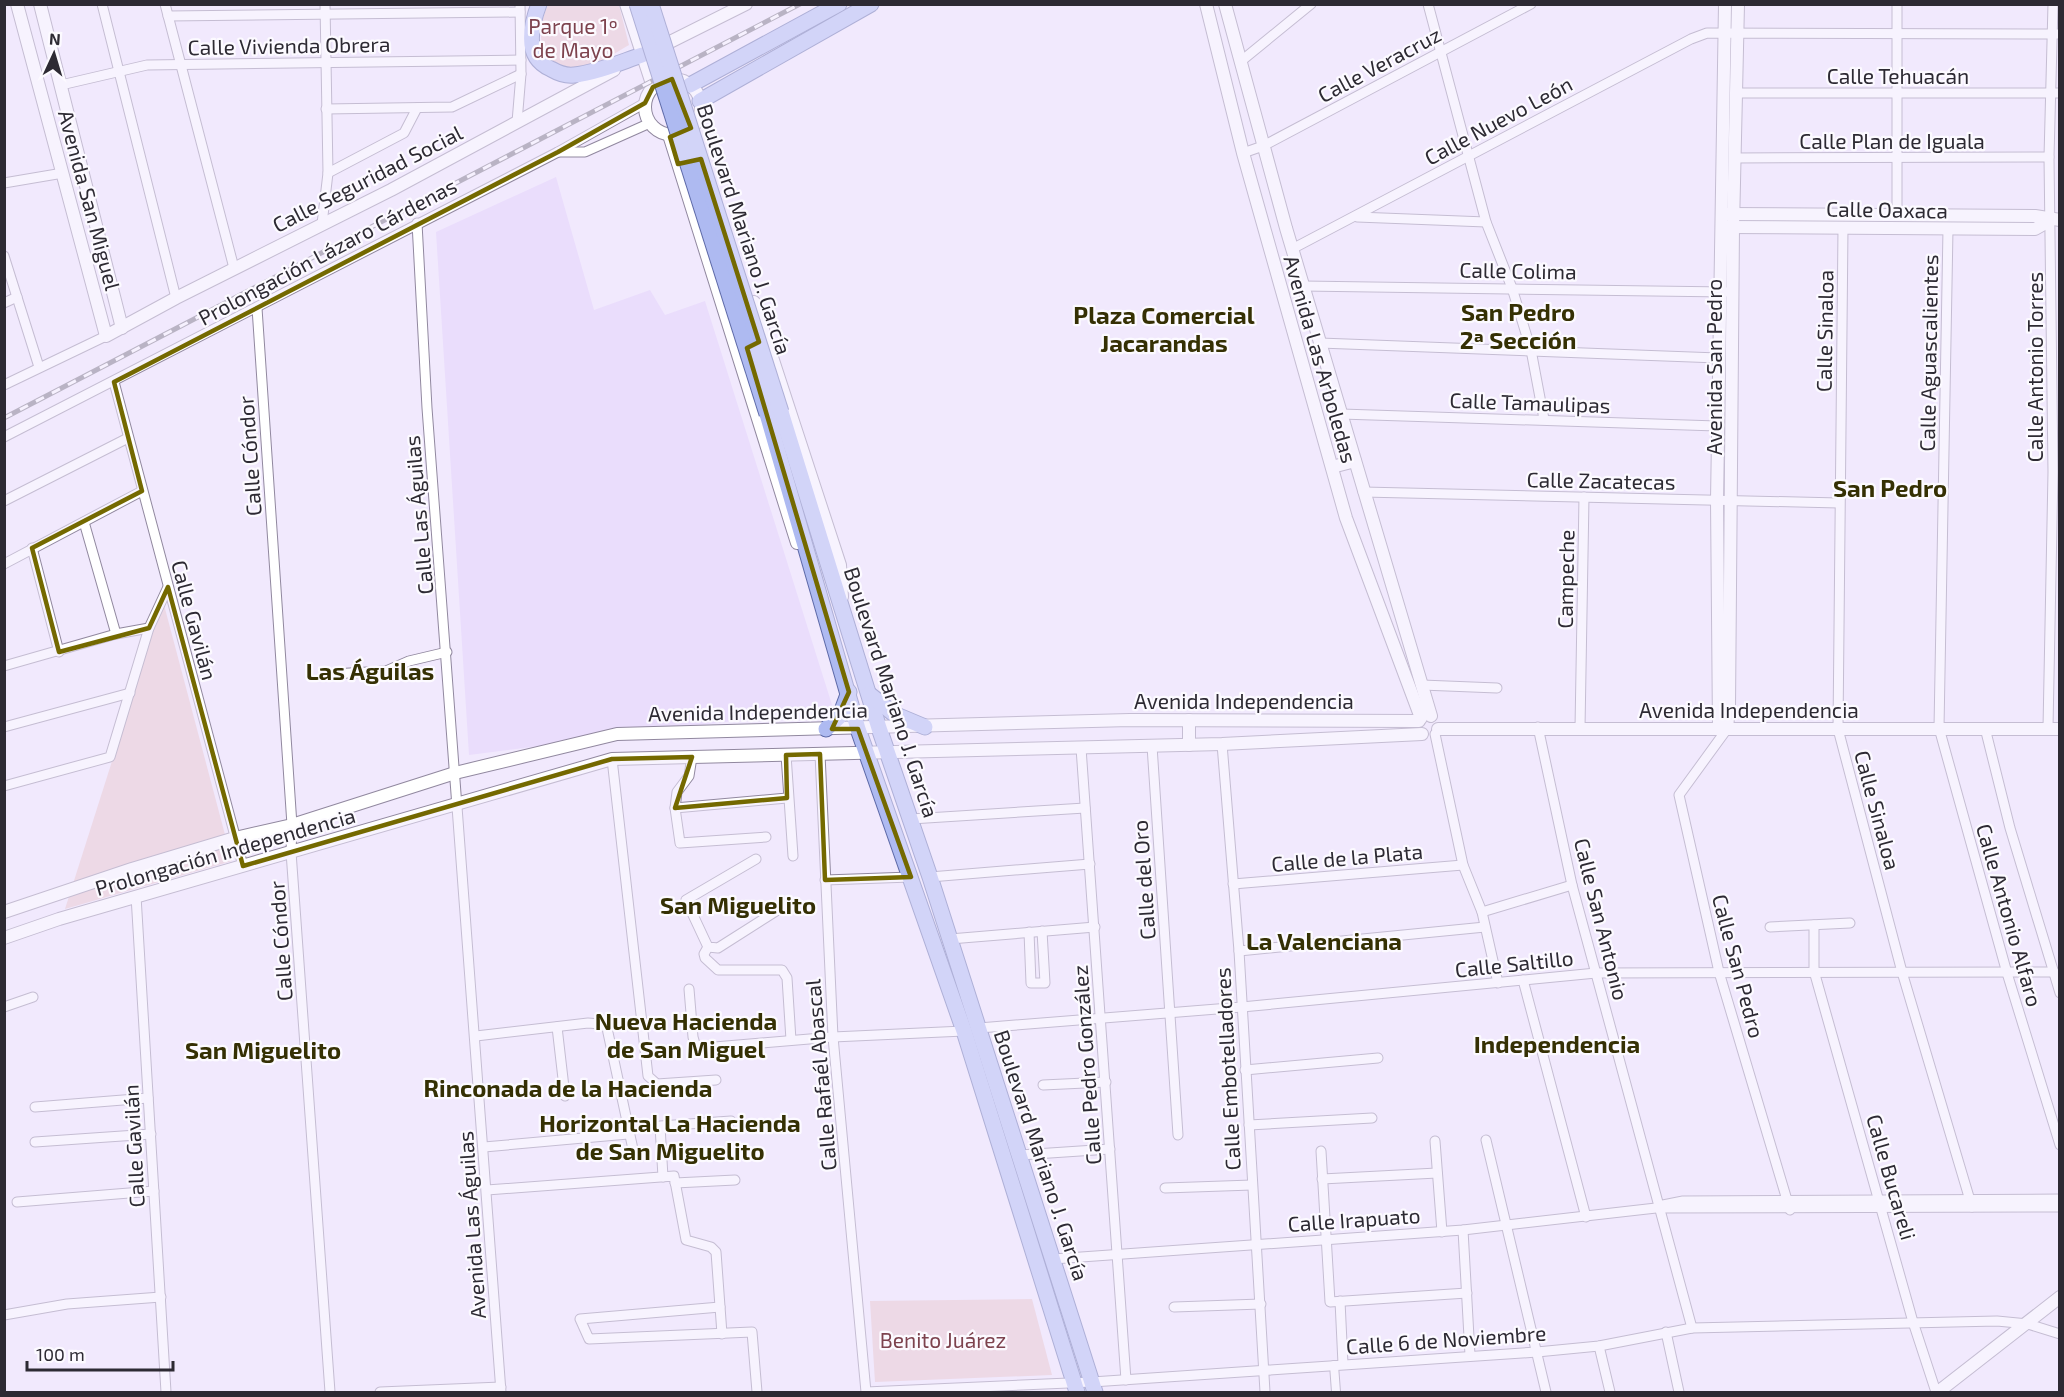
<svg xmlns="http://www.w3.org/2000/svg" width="2064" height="1397" font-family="'Exo 2',sans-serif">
<rect width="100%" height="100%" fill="#f1e9fd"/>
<!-- built -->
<polygon fill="#eaddfc" points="556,177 594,310 650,290 665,315 705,301 833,708 469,755 436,232"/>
<!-- park -->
<g fill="#e9c5ca">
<path d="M548,5h71l10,40c-16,9 -33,21 -51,25 -8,2 -12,0 -18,-4 -24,-12 -22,-40 -12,-61z"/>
<polygon points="163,601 232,861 65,909"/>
<polygon points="1032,1299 1052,1375 875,1382 870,1301"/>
</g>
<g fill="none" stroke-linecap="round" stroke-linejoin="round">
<!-- pedestrian casing -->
<g stroke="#91889f" stroke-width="10">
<polyline id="pedestrian" points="1334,1365 1336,1392"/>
</g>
<!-- minor casing -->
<g stroke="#91889f" stroke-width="11">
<g id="minor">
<polyline points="102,4 176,298"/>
<polyline points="165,4 234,268"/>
<polyline points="1428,4 1486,222 1512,288 1531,350 1544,419"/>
<polyline points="168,16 520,12"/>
<polyline points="1240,62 1311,4"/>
<polyline points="61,85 147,65 521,60"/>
<polyline points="1736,93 2060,93"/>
<polyline points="326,109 452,107 521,74"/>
<polyline points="517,122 521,74 520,4"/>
<polyline points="558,152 585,152 650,123"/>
<polyline points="1243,153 1263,146 1531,4"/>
<polyline points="1735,158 2049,157"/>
<polyline points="328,173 404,133 417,108"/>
<polyline points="4,183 63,173"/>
<polyline points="1897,216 1897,4"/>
<polyline points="1357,217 1486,222"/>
<polyline points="417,223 427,408 501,1392"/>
<polyline points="322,224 328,173 325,4"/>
<polyline points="1843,228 1838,729 1902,972 1972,1207"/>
<polyline points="1948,229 1939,728 2007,973 2060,1145"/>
<polyline points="1292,249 1691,39 1707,33 2060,34"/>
<polyline points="4,256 39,367"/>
<polyline points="1303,286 1727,292"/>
<polyline points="4,303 17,297"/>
<polyline points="257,308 292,825 291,852 330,1392"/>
<polyline points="1320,343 1718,358"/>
<polyline points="114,382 243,866"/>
<polyline points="4,385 106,336"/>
<polyline points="1341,414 1717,426"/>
<polyline points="4,437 558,152 645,103"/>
<polyline points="1363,492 1839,503"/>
<polyline points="4,501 128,438"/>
<polyline points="84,522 116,634"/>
<polyline points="32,548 59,652"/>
<polyline points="4,564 142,491"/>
<polyline points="4,666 116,634 149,628"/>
<polyline points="332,674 386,671 409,661 447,652"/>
<polyline points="1422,685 1497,688"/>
<polyline points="4,727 130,693"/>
<polyline points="1538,727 1572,885 1692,1328"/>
<polyline points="1580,728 1584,497"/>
<polyline points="1985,728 2010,828 2060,993"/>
<polyline points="2048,728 2053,472 2049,157 2053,4"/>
<polyline points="1727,729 1679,795 1719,972 1790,1210"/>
<polyline points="1435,734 1463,865 1482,912 1498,983"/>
<polyline points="1222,744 1239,951 1265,1392"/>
<polyline points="1152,746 1178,1135"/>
<polyline points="1081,748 1126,1380"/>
<polyline points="820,754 833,1037 866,1392 1092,1382 1537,1352 1599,1346 1692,1328 1997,1321 2028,1324 2060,1334"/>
<polyline points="786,755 793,856"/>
<polyline points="692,757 689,776 677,792 675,808 680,843 766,837"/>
<polyline points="612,759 648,1076 657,1084 716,1080"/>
<polyline points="4,786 110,757 149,628 168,587"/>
<polyline points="675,808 787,798"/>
<polyline points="911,819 1085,808"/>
<polyline points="756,859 686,900 708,947 718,948 784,906"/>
<polyline points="930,877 1090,864"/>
<polyline points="825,880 911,877"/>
<polyline points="1233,884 1463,865"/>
<polyline points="136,896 166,1392"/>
<polyline points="1482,912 1572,885"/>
<polyline points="1814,925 1814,971 1913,1322 1936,1392"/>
<polyline points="1770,927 1850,923"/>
<polyline points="1029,932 1031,983 1045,983 1042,931"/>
<polyline points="950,939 1095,927"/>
<polyline points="708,947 704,954 705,958 718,970 782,970 787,978 791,1040"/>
<polyline points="1239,951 1485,927"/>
<polyline points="1523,980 1586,1217"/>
<polyline points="689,989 693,1037 695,1044 703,1048 833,1037 964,1031"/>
<polyline points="4,1007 33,997"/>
<polyline points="557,1027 565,1096"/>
<polyline points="979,1028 1242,1007 1596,973 2054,972"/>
<polyline points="476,1036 588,1023 600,1024 607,1028 634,1154"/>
<polyline points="1245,1070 1378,1058"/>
<polyline points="1043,1085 1106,1082"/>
<polyline points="35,1107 148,1098"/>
<polyline points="1249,1125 1372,1118"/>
<polyline points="1486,1140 1546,1392"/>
<polyline points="1435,1141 1442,1232"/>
<polyline points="35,1142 151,1134"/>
<polyline points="484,1147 628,1134"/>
<polyline points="1321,1151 1330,1302 1467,1293"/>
<polyline points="1020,1155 1110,1149"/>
<polyline points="663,1177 660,1126 731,1121"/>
<polyline points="1322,1179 1437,1173"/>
<polyline points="675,1183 735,1180"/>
<polyline points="1165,1188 1252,1185"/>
<polyline points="487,1190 674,1176 686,1240 711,1247 716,1252 722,1334"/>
<polyline points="17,1202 154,1191"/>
<polyline points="1663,1205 1683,1201 2060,1199"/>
<polyline points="1463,1230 1470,1355"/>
<polyline points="1053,1259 1463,1230 1656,1208 2060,1207"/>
<polyline points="1340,1301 1343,1364"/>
<polyline points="720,1307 580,1319 589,1339 752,1332 757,1392"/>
<polyline points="1174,1307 1261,1304"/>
<polyline points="4,1315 67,1304 161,1297"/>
<polyline points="1666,1332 1679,1392"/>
<polyline points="1599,1346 1610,1392"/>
<polyline points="380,1392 501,1387"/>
</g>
</g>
<!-- tertiary casing -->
<g stroke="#91889f" stroke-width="14">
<g id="tertiary">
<polyline points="17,4 106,336 176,298 391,190 614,70"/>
<polyline points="40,4 122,328"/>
<polyline points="626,4 653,87"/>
<polyline points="1206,4 1243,153 1346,518 1421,718"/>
<polyline points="1225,4 1286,228 1431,716"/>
<polyline points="656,49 746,4"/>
<circle cx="673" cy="107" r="28"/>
<polyline points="669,135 797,543"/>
<polyline points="1725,214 2035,216 2060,220"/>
<polyline points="1725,227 2035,229 2051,220"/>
<polyline points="754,302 840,565 842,597"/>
<polyline points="1332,467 1355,461"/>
<polyline points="1189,720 1189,745"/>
<polyline points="1438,729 2060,729"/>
<polyline points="1719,729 1717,500 1725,4"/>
<polyline points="1727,729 1729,706 1733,227 1738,4"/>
<polyline points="4,912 132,869 235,838 292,825 455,773 617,734 1130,720 1419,721"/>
<polyline points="4,938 59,919 612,759 1222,744 1422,734"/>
<polyline points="1938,1392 2060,1297"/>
</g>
</g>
<!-- primary casing -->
<g stroke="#5e6aa8" stroke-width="17">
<g id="primary">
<path d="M539,4c-9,24 -15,53 12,65 7,4 15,7 23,6 22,-2 47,-13 68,-20"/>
<polyline points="690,85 839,4"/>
<polyline points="700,101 871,4"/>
<polyline points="781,412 879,728 930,877 1095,1392"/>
<polyline points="767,414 858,729 964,1031 1077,1392"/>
<polyline points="869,694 894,714 925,727"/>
<polyline points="826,729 840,716 849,692"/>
</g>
</g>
<!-- pedestrian -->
<use href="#pedestrian" stroke="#fff" stroke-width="8"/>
<!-- minor -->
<use href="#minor" stroke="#fff" stroke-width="9"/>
<!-- tertiary -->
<use href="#tertiary" stroke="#fff" stroke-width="12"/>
<!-- primary -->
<use href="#primary" stroke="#aebaf1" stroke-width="15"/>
<!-- rail casing -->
<g stroke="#77727f" stroke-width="5">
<polyline id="rail" points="4,418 800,4"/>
</g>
<!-- rail -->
<use href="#rail" stroke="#fcfaff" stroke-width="3" stroke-dasharray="9" stroke-linecap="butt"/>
<!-- primary-bridge casing -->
<g stroke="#5e6aa8" stroke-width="17" stroke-linecap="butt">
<g id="primary-bridge">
<polyline points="637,4 767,414"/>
<polyline points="651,4 781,412"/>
</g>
</g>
<!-- primary-bridge -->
<use href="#primary-bridge" stroke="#aebaf1" stroke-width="15"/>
</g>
<!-- marked area -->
<path d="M0 0H2064V1397H0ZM672,79l19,49 -21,9 8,27 23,-5 58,183 -12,6 102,344 -17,37h26l53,148 -86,3 -5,-126 -34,1 1,43 -112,10 17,-51 -80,2 -369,107 -75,-279 -19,41 -90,24 -27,-104 110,-57 -28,-109 444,-230 87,-49 8,-16z" fill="#f1e9fd" fill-opacity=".55" fill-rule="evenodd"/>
<path fill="none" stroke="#746900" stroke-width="4.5" stroke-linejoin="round" d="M672,79l19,49 -21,9 8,27 23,-5 58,183 -12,6 102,344 -17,37h26l53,148 -86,3 -5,-126 -34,1 1,43 -112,10 17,-51 -80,2 -369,107 -75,-279 -19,41 -90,24 -27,-104 110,-57 -28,-109 444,-230 87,-49 8,-16z"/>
<g text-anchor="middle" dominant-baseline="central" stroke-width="4.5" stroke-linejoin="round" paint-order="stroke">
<!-- park labels -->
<g font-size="21" fill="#7d424e" stroke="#fcfaff">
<text x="573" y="25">Parque 1º<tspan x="573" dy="24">de Mayo</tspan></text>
<text x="943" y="1339">Benito Juárez</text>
</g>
<!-- street labels -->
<g font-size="21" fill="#2d2a33" stroke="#fcfaff">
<text transform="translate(289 45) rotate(-1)">Calle Vivienda Obrera</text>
<text transform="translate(1379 64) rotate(-28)">Calle Veracruz</text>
<text x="1898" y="75">Calle Tehuacán</text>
<text transform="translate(1498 120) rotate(-28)">Calle Nuevo León</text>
<text x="1892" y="140">Calle Plan de Iguala</text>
<text transform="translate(367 178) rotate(-27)">Calle Seguridad Social</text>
<text transform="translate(90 200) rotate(75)">Avenida San Miguel</text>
<text transform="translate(1887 209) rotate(1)">Calle Oaxaca</text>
<text transform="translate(745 229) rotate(72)">Boulevard Mariano J. García</text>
<text transform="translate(327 251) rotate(-28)">Prolongación Lázaro Cárdenas</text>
<text transform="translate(1518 270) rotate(1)">Calle Colima</text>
<text transform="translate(1824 331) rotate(-89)">Calle Sinaloa</text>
<text transform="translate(1928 353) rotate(-89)">Calle Aguascalientes</text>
<text transform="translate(1321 359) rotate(74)">Avenida Las Arboledas</text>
<text transform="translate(1713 367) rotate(-90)">Avenida San Pedro</text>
<text transform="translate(2034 367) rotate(-90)">Calle Antonio Torres</text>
<text transform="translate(1530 402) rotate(2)">Calle Tamaulipas</text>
<text transform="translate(249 456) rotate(-94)">Calle Cóndor</text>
<text transform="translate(1601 480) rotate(1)">Calle Zacatecas</text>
<text transform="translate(418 515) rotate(-95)">Calle Las Águilas</text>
<text transform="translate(1565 579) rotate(-89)">Campeche</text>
<text transform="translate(195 620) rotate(75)">Calle Gavilán</text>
<text transform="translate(892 692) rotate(72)">Boulevard Mariano J. García</text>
<text x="1244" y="700">Avenida Independencia</text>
<text x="1749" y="709">Avenida Independencia</text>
<text transform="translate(758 711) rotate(-1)">Avenida Independencia</text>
<text transform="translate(1878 810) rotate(75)">Calle Sinaloa</text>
<text transform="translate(225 851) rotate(-16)">Prolongación Independencia</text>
<text transform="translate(1347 857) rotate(-5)">Calle de la Plata</text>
<text transform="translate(1143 880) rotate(-94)">Calle del Oro</text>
<text transform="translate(2010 915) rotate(74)">Calle Antonio Alfaro</text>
<text transform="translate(1602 919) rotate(76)">Calle San Antonio</text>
<text transform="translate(280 941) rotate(-94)">Calle Cóndor</text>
<text transform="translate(1514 963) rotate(-6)">Calle Saltillo</text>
<text transform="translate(1739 966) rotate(75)">Calle San Pedro</text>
<text transform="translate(1086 1065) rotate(-94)">Calle Pedro González</text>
<text transform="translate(1227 1069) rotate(-93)">Calle Embotelladores</text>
<text transform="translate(820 1075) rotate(-95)">Calle Rafaél Abascal</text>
<text transform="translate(133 1146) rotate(-93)">Calle Gavilán</text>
<text transform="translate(1042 1155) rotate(72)">Boulevard Mariano J. García</text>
<text transform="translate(1892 1177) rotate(74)">Calle Bucareli</text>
<text transform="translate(1354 1219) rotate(-4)">Calle Irapuato</text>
<text transform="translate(471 1225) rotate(-94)">Avenida Las Águilas</text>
<text transform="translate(1446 1339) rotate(-4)">Calle 6 de Noviembre</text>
</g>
<!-- quarter labels -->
<g font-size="24" font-weight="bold" fill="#353004" stroke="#fcfaff">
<text x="1518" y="311">San Pedro<tspan x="1518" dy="28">2ª Sección</tspan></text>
<text x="1164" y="314">Plaza Comercial<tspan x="1164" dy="28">Jacarandas</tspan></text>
<text x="1890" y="487">San Pedro</text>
<text x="370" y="670">Las Águilas</text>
<text x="738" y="904">San Miguelito</text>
<text x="1324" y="940">La Valenciana</text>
<text x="686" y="1020">Nueva Hacienda<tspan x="686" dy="28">de San Miguel</tspan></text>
<text x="1557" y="1043">Independencia</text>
<text x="263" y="1049">San Miguelito</text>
<text x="568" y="1087">Rinconada de la Hacienda</text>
<text x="670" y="1122">Horizontal La Hacienda<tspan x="670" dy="28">de San Miguelito</tspan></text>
</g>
</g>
<!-- border -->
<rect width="2064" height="1397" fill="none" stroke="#2d2a33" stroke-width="12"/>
<!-- north arrow -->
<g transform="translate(54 54) rotate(4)" stroke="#fcfaff" stroke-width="4.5" paint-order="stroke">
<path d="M0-4.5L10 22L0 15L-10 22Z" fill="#2d2a33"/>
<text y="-9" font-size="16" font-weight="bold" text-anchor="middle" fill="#2d2a33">N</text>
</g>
<!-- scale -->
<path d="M27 1361v9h146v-9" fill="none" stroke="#2d2a33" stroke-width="3"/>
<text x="36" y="1361" font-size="18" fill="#2d2a33" stroke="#fcfaff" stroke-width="4.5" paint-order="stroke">100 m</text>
</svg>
